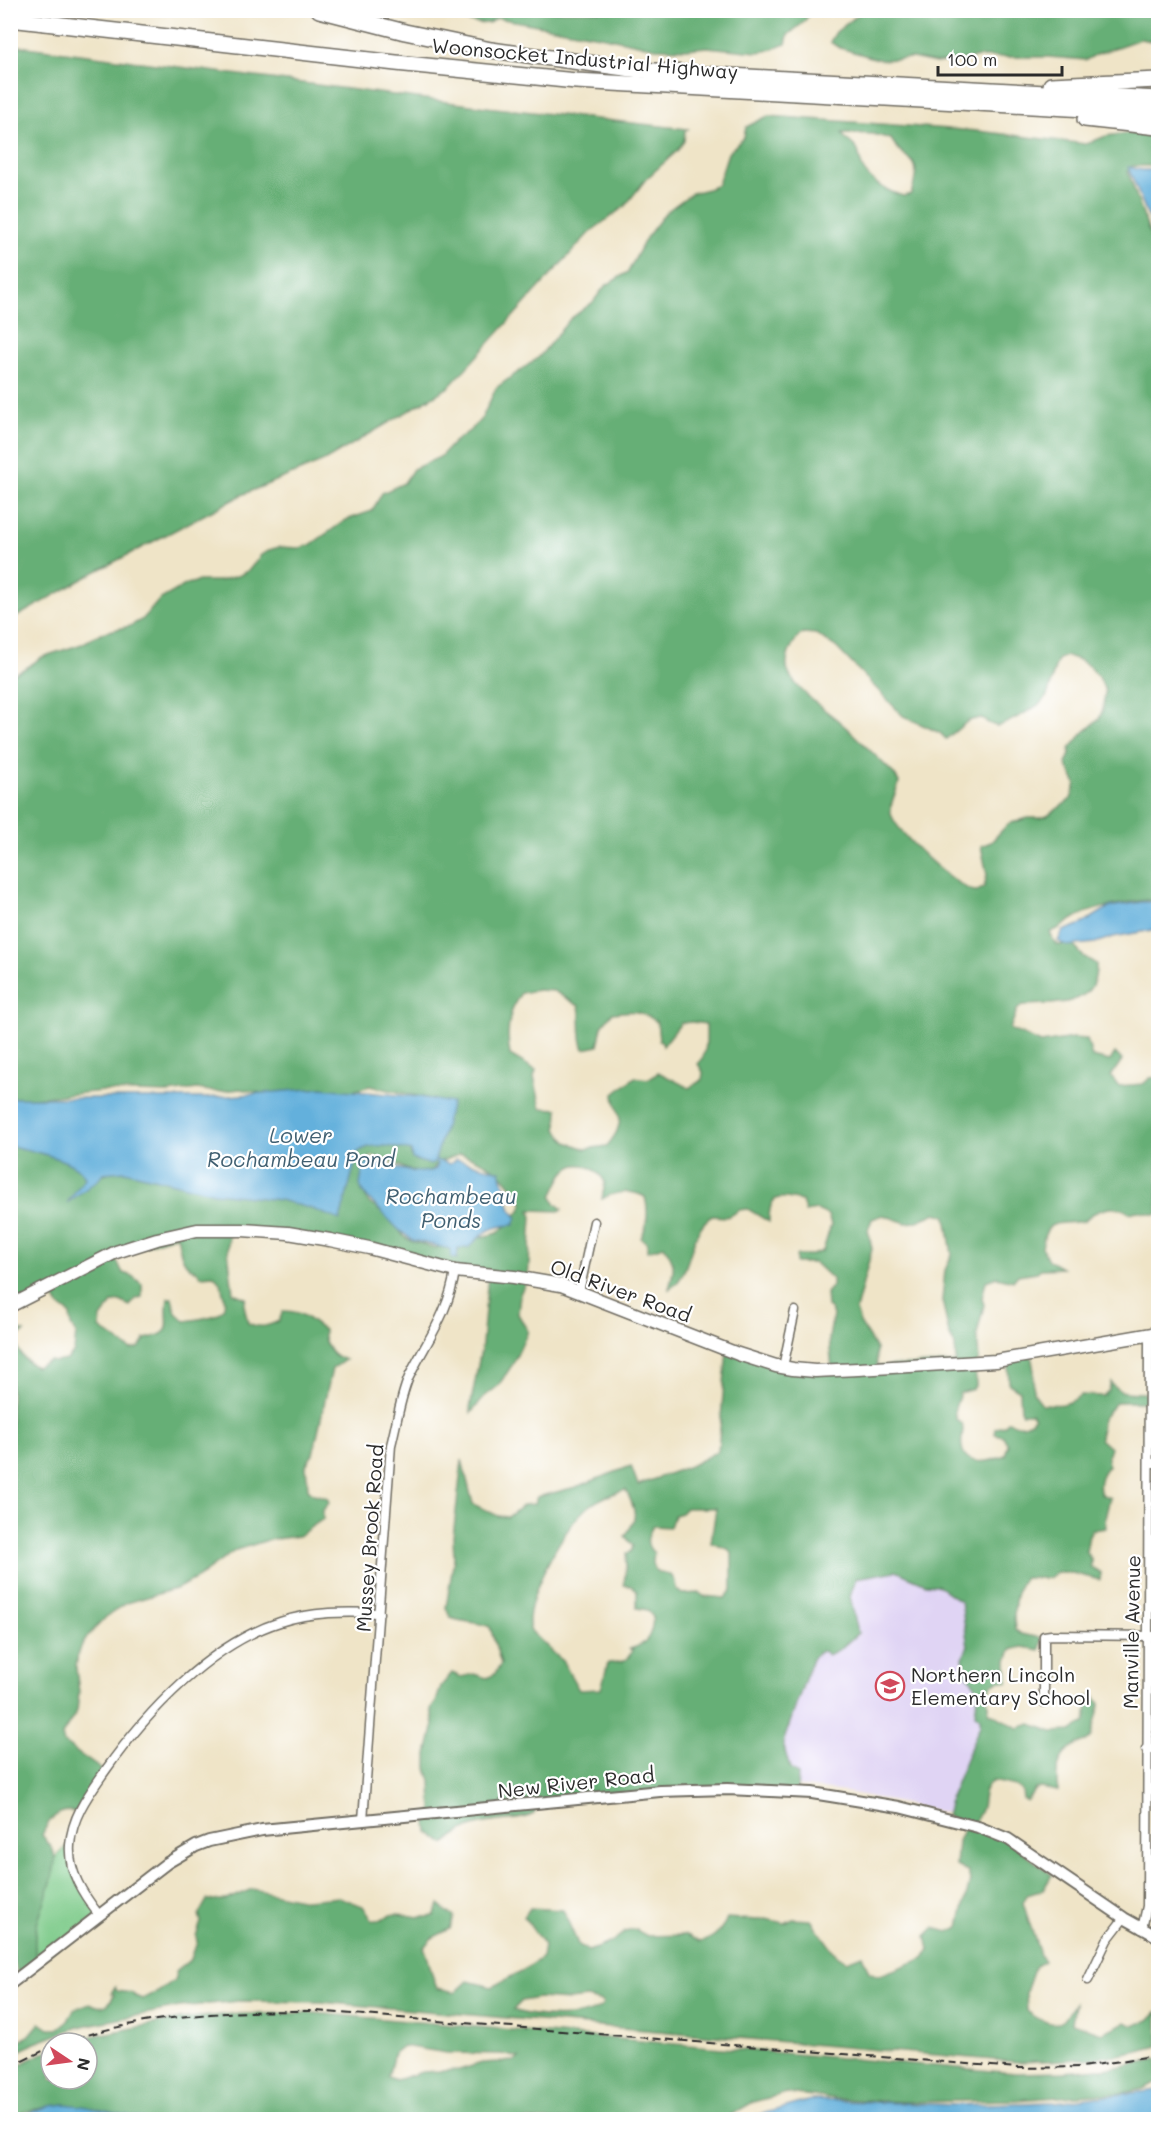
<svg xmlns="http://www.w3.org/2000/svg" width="1169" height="2130" font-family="Mali,sans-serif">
<rect width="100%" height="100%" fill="#fff"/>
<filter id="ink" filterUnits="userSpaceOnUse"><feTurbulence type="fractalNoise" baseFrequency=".0167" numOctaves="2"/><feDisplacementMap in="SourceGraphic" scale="12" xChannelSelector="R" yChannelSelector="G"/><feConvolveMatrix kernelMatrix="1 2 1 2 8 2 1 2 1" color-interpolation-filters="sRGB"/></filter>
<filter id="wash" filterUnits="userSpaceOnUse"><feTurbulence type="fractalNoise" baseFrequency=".008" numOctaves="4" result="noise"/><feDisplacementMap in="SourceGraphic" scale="24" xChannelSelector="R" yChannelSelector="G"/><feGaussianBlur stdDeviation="1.35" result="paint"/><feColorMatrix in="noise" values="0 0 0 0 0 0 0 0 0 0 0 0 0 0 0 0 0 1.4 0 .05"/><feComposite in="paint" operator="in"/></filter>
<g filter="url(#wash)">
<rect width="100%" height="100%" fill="#efe4c7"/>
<!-- built -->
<polygon fill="#e0d4f4" points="897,1571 926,1584 937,1585 961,1602 968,1646 963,1658 967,1675 972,1680 978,1693 975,1714 980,1717 980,1725 951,1795 947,1813 853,1793 798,1786 798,1776 790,1769 783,1743 812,1659 819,1652 824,1651 858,1633 850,1596 855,1578"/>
<!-- green -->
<polygon fill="#7ecb8a" stroke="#547b5a" stroke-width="1.5" points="70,1843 73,1871 99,1915 37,1963 32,1935 49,1863"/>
<!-- forest -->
<g fill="#66af76" stroke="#486d50" stroke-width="1.5" fill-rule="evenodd">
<polygon points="864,10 1158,11 1158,42 1140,39 1097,54 1086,60 1048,57 980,57 936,63 912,58 881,60 840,48 830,42 836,32"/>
<path d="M448,11h364l-9,12 -15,12 -2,9 -20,7 -9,1 -50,-5 -21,2 -30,-1 -51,-11 -108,-19c-3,2 -7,5 -10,5 -10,2 -33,-4 -39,-12z"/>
<polygon points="11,45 486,107 688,129 685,131 684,141 677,151 646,179 625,206 590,232 449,387 324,461 244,494 95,572 11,620"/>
<path d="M768,116l210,15 108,13 20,-8 21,-3 31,4v29h-26l-4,6 30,86v642c-19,-1 -67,8 -83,18 -9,5 -14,11 -25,14l3,8 5,5 14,-1 11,12 13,8c2,45 -43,39 -73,41l-6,5 -7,19 31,14 32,-5 14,1 5,18 18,4 5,-8 7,7 -11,16 7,10 25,-2 7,-6 8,-1v135l-2,3 -19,-4 -8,2c-12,-11 -35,-3 -45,8 -25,5 -38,-6 -42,27l6,12 14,8 -21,1 -4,3 -19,3 -5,6 -16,-4 -11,4 -4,17 2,7 -7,29 2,27 -4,3 1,20 -3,5 -13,4 -6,18 2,8 6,4c3,9 -2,15 0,24 3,21 30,15 43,8l3,-10 -5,-9 -8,-2 1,-6 8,-2 5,-5c8,6 19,6 25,-3l-3,-5h-10l-1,-22 -11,-7 -1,-22 23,-7 3,16 -1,21 9,12c15,1 27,2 38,-9l23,1 6,-6 2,-8c6,13 21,10 34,11v9h-29l-14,17 -2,20 10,9 -3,9 1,9c-7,7 -11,18 -7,28l9,4 -5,20 1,10 -14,2 -3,5 -3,17 5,7v8l10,6 -1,7 -28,-7h-16l-7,5h-25c-10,13 -11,35 -9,51l6,5 21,4 -2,12 -18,-3 -11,3 -4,10 1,22 -9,-1 -7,3 -5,13 2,15 29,16 13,-4 22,8 18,-1 15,-9 3,-26 7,2 4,6 -8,32c-4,6 -6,4 -12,7 -20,7 -26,28 -22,48l-17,-3 -6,1 -9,12 -3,-2 -1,-8 -7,-5 -22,-5c-11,7 -9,16 -11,26 -2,7 -6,12 -9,18l34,15 45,35 -9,15 -16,5 -4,8 17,52 4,6 -9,5 -9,26 1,19c9,7 27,18 37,9 4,-4 7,-12 11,-17l-3,20 30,10 24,-11 7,4 16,-6 9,-9v35c-46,14 -93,14 -140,16l-698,-60 -81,-1 -59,6 -102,20 -43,16 -24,13v-11l18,-9 11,-13 9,6h9l10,-8 6,-12 16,-6c12,7 20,3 24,-9l-3,-1 4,-6 2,4 15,2 3,3 7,3 16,-7 16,-12 3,-10 14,-11 6,-17 -1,-6 5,-14 -2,-8 8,-14h19l26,-11 54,11 33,-3 24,9 9,14c10,2 14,-5 23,-6 13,-1 22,6 39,2l5,-11 15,12 -4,12 -18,9 -8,9c6,14 7,28 13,41l19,4 12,-11 24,6 35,-19 15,-11 2,-12 -20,-28 6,-9 33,2 15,34 10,7c6,-2 13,-4 19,-7 11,-5 16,-14 30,-15l1,2 9,5 40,-1 13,7c13,-3 22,-11 27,-24l31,2 8,-1 19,4 8,-4 18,1 26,36 10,5 15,-6 7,17 9,4 46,-18 5,-8 -3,-14 8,-8 15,4 10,-5 11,-46 -2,-10 -12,-5 2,-25 8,-17 -20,-8 5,-21 29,-70v-7l-5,-4c2,-15 5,-28 -8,-39l-1,-6 -4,-1 2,-5 -1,-5 5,-12 -7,-44 -24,-17 -11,-1 -30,-13 -40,7 -6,18 8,37 -18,16 -12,6 -4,-4 -5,1 -7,7 -29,84 7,26 8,6 -1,16 -55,-2 -204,14 -4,11c-13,7 -28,5 -42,8 -20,2 -33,9 -47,22l-17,-12 -2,-18 6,-3 -1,-30 -4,-13v-14l7,-30 -3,-15 5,-7 5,-16 11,-13 9,4 13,-3 13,4 8,-4 6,-10 -11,-37c-13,-6 -26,-4 -39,-9l-5,-10 8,-50 -1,-21 9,-77 11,44 25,12 10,1 15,-12 11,-1 3,-7 39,-10 55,-21 7,19 52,-19 28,-15 9,-101 45,13 60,6 -3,-31 4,-23 -2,-5 -4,-3 -1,-14 6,-7v-7l-17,-16h-19v-6l1,-2h15l11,-4 8,-26 -3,-10 -11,-5 -12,2 -3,-11c-24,-5 -33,-8 -33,21l-21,-13 -10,1c-8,9 -15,7 -26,6 -25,15 -19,61 -43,73 5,-20 8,-25 -5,-43l-17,5v-8l-6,-5c7,-14 8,-26 4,-41 -13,-8 -31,-5 -43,2l3,-17c-9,-15 -28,-25 -41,-9 -5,7 -8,16 -12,23l2,6 8,7 -1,2 -31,-1 2,7 -4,61 -8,16 -2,20 10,17 -15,33 -15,22 -14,11 -13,16 -1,-5 12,-64 6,-70 -110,-25 -149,-18 -1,19 5,43 13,5 -2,7 4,18c12,6 20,3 31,-2l4,-10c22,0 24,9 41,19 -2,14 8,26 21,30l-13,9 -19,85 -7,11 2,24 6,5 14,4 1,5 -6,7v9l-25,17 -30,4 -32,10 -39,28 -19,10 -51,15 -21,14 -18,19 -10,16 -2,16 3,24 -2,19 -15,24 2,8 38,27 -26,42c-18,-4 -27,7 -34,23 3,4 8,10 11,15 7,16 -9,52 -14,68 -5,13 -5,27 -3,41l-18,16 -8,-28 1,-625 4,7 10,3 -5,3 -4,8c3,11 9,19 20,24l14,-6 6,1 10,-2 8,-8 2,-19 -5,-7 -1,-12 -11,-8 -10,-17 -38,18v-161l63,12 18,20 33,-11 36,13 199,-42 50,11 1,6 7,3 28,-47 -19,-13 -57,-12 -38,11h-50l-42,-8 -23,3 -20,-3 -29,4 -65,-2 -79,8 -13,-1v-423l15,-7 16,-11 40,-13 19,-11 29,-7 13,-7 16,-19 28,-16 12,-3h20l21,-6 9,-5 12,-15 8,-5 10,-3 21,1 10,-3 36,-25 26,-9 10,-18 22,-10 9,-14 27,-12 14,-15 18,-13 10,-11 14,-30 43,-31 31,-38 23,-17 12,-16 23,-14 18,-34 20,-26 26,-19 16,-4 10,-5 10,-31 16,-16 2,-10zM842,133l31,1 18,5c17,29 33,13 20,55l-8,2c-14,-4 -32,-13 -40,-27 -3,-6 -3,-12 -5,-18 -4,-8 -13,-10 -16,-18zM803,633l13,1 20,13 67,69 37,17 6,6 22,-18 12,-3c5,3 12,8 17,8 7,0 45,-22 48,-27 8,-12 6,-28 14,-40l7,-3 14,4 11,8 9,11 5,12 -2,18 -4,10 -16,14 -13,16v5l-4,10 10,20 -5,15 -24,17 -6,2h-13l-20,6 -17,18 -10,4 6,29 -3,12c-2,1 -5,4 -8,4 -16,1 -83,-61 -85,-78 -2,-10 6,-21 8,-31l-5,-8c-18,-18 -36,-36 -54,-52 -15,-12 -42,-31 -51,-48 -7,-14 4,-34 14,-41zM538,990l16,1 25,15c3,15 -1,30 5,43l14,-3 4,-20 10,-13c20,-3 28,-3 45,9l2,18 3,2 1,4 18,-23 11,-1 14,2c0,13 2,31 -8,40l5,8 -1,8 -13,8 -31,-16c-7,9 -12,7 -23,5l-21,17c0,9 3,12 5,20 3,13 -5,23 -12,32l-21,3 -19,-7 -10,-13 1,-20 -17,-1 -7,-31 2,-7 -26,-15c-4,-22 -2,-44 11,-62zM461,1154c33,10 45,21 62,50l-3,7 -22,22 -63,15 -24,-7 -7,-4 -11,-16 -24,-18 -7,-13 1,-11 5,-19 4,-4 16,4 18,9 15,4 11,-3 7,-8zM936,1213l10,3 6,39 -7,15 -3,30 7,34 6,12 1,17 -79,3 -1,-17 -16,-26 -4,-13 16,-61 -4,-19 4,-11 11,-4 23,8 9,-1zM177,1235c3,15 4,31 20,36l3,5 14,-1c7,7 8,13 10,22 5,22 -23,21 -39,24l-9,-8 -4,-15h-4c-5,27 11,34 -23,41l-6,9 -8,2 -31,-22 1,-10 11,-15 8,-2 10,5 5,-7 7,-2v-13l-10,-8 -9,-3 -9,-17zM626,1490c10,21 13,27 -1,46l8,10 -2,6 -4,1 -3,32 7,1 6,5v17l10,2 6,7c-1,18 -5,27 -23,32l2,1c-4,13 -12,12 -24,13l-7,26 -22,1 -16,-28 -33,-32c-8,-28 35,-106 58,-123 11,-8 24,-14 38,-17zM686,1508h30l-5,35 17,6 4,4v37l-7,8 -22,-2 -3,-3 -18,1 -6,-5 -1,-8 -4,-6c-17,-2 -20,-5 -17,-22 -10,-9 -7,-16 -1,-27l17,1 4,-12 7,-2zM538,1998l32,2 17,-2 15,4 1,3c-18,16 -68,13 -90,5l9,-9z"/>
<path d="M313,2013l703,60 47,-1 49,-4 46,-9v23l-15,7 -20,4 -110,7 -106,2 -70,-3 -50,-6 -34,9 -31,18h-598c-45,-11 -68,-20 -113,-4v-47l40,-20v30h36v-36h-19l14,-5 98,-19 52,-5zM403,2046l44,7 54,1 19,4 -4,3 -34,2 -23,7 -37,2 -26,8 -8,-3 6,-24z"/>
</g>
<!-- water -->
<g fill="#63b0dc" stroke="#476e84" stroke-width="1.5">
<polygon points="1128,167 1142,170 1158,170 1158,241"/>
<polygon points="1142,902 1158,902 1158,929 1113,937 1095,943 1067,946 1058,941 1063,931 1082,924 1109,907"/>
<path d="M321,1088l99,9 32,6 -17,57 15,4 6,-5 44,12 11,39 6,7 -3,8c-24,1 -29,6 -46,23h-10l-1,11 -5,-1 -2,-9 -38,-9 -14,-11 -35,-36 -3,-8 3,-18 6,-5c21,2 47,16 67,7l1,-4 -2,-3 -4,3 -19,-6 -1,-8c-17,-4 -37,-10 -53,1l-18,68 -28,-11 -32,-9 -66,-7 -89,-22 -22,2 -4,6 -32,24 18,-25c-5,-18 -57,-28 -74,-32v-48h194z"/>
<polygon points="1158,2090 1158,2119 744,2119 811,2100 956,2105 1055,2102"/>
<polygon points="65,2104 82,2106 146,2119 11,2119 49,2106"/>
</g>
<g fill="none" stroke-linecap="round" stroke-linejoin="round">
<!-- stream -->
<polyline stroke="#63b0dc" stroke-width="2" points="10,1775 10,1776"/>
</g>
</g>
<g filter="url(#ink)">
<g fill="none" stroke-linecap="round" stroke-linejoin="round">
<!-- minor casing -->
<g stroke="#706c62" stroke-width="11">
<g id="minor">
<polyline points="579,1292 594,1222"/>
<polyline points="783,1367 795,1311"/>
<polyline points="1149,1463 1158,1463"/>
<polyline points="1149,1553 1158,1553"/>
<polyline points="1044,1702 1044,1636 1051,1635 1158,1636"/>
<polyline points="1146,1749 1158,1749"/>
<path d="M363,1820l28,-375c6,-23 9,-47 18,-68 18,-37 40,-64 46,-106"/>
<path d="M99,1915c-16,-21 -31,-43 -29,-70 2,-29 19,-51 35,-74 41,-58 105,-127 175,-149 33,-11 65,-10 99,-9"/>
<polyline points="1142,1929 1147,1906 1149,1335"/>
<polyline points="1088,1980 1107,1940 1124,1918"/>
</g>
</g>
<!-- tertiary casing -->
<g stroke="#706c62" stroke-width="14">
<polyline id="tertiary" points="10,1984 167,1863 196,1846 209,1841 262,1830 660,1791 727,1789 812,1793 899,1807 978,1827 1008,1839 1124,1918 1158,1937"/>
</g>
<!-- secondary casing -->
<g stroke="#706c62" stroke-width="15">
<polyline id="secondary" points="10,1306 116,1252 157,1239 197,1230 242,1230 288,1233 330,1240 369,1248 455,1271 514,1277 561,1285 738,1354 776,1366 793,1369 815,1371 858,1369 996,1361 1158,1333"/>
</g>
<!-- motorway casing -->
<g stroke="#706c62" stroke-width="18">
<g id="motorway">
<polyline points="319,10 405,32 491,50 640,70 730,76 1158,99"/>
<polyline points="10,19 396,63 576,81 1158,113"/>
<polyline points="1051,85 1158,80"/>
<polyline points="1085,119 1158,127"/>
</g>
</g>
<!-- minor -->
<use href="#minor" stroke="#fff" stroke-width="8"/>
<!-- tertiary -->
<use href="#tertiary" stroke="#fff" stroke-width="10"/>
<!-- secondary -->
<use href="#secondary" stroke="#fff" stroke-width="12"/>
<!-- motorway -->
<use href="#motorway" stroke="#fff" stroke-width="15"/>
<!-- rail -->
<g stroke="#2b2b2b" stroke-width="2" stroke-dasharray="9 4.5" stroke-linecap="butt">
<path d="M63,2043c80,-29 168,-32 252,-32l702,57 65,-1 76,-12"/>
<polyline points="10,2067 51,2047"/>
</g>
</g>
</g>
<!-- icons -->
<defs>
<g id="school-ring" transform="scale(1.5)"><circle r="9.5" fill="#fff" stroke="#d1495b" stroke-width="1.5"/><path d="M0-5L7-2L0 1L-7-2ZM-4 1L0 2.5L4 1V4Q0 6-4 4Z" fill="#d1495b"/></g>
</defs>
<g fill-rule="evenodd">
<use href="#school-ring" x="890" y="1686"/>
</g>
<g text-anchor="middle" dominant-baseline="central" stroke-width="4.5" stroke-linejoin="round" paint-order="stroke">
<!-- street labels -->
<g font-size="20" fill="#2b2b2b" stroke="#fff">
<text transform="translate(585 58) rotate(5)">Woonsocket Industrial Highway</text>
<text transform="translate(621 1290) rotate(20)">Old River Road</text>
<text transform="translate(369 1538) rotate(-86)">Mussey Brook Road</text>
<text transform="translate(1131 1632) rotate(-89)">Manville Avenue</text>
<text transform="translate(576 1782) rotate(-6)">New River Road</text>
</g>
<!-- poi labels -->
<g font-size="20" fill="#2b2b2b" stroke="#fff" text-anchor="start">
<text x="911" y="1674">Northern Lincoln<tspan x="911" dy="23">Elementary School</tspan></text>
</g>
<!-- water labels -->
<g font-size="21" font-style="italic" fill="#416072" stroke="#fff">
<text x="301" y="1134">Lower<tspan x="301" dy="24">Rochambeau Pond</tspan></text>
<text x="451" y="1195">Rochambeau<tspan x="451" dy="24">Ponds</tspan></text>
</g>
</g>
<!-- margin -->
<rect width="1169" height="2130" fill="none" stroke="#fff" stroke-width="36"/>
<!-- north arrow -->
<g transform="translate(69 2061) rotate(103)"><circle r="28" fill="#ffffff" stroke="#aaaaaa" stroke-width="1.5"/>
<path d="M0-4.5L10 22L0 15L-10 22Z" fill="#d1495b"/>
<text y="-9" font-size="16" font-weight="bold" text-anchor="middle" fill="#2b2b2b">N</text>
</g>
<!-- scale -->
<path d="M938 66v9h124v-9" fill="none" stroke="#2b2b2b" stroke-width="3"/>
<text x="947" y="66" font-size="18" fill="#2b2b2b" stroke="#ffffff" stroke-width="4.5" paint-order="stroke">100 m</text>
</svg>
